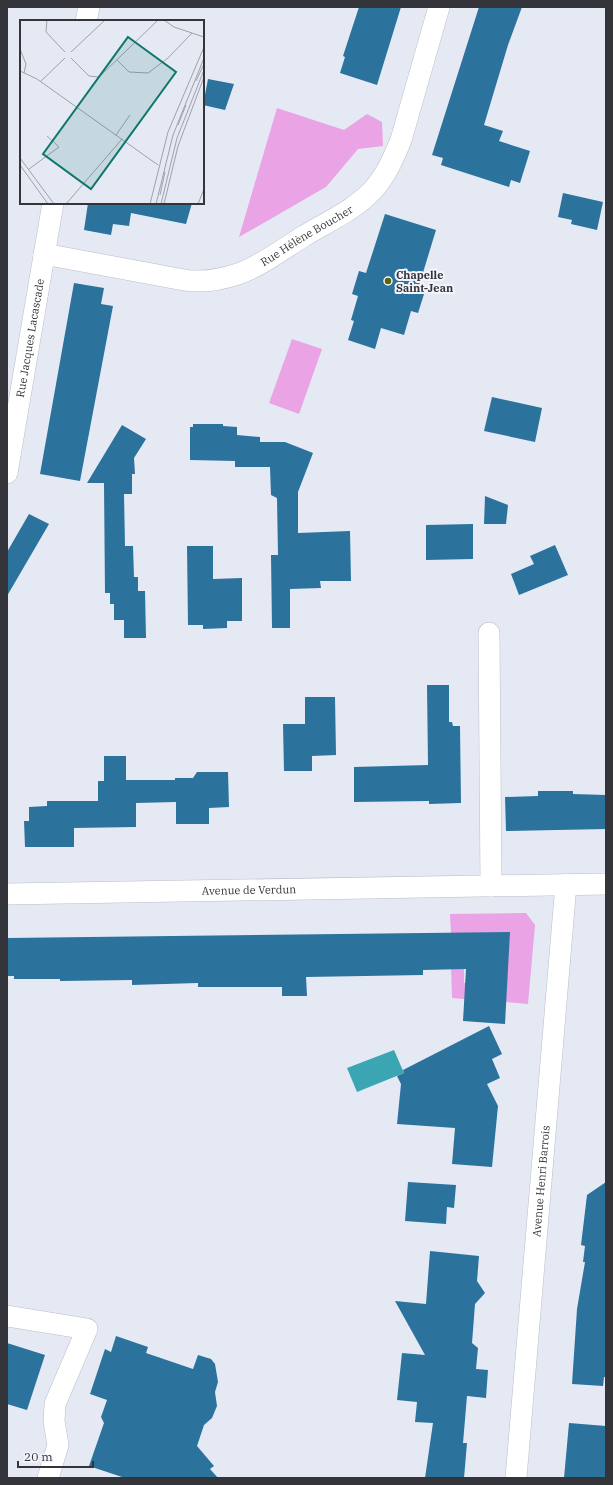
<svg xmlns="http://www.w3.org/2000/svg" width="613" height="1485" font-family="'IBM Plex Serif',serif">
<rect width="100%" height="100%" fill="#e5e9f4"/>
<!-- green -->
<g fill="#eaa3e4">
<polygon points="277,108 344,130 367,114 382,122 383,146 358,149 326,187 239,237"/>
<polygon points="292,339 322,349 299,414 269,403"/>
<polygon points="526,913 535,925 528,1004 506,1002 451,933 450,914"/>
<polygon points="464,964 464,983 475,983 474,1000 452,998 451,965"/>
</g>
<!-- water -->
<polygon fill="#3ca5b4" points="394,1050 404,1073 357,1092 347,1068"/>
<!-- building -->
<g fill="#2b729d">
<polygon points="359,7 401,7 377,85 340,73 345,57 343,56"/>
<polygon points="479,7 522,7 508,45 484,125 503,131 499,141 530,151 520,183 511,180 509,187 441,165 443,158 432,155"/>
<polygon points="208,79 234,84 225,110 203,105"/>
<polygon points="563,193 603,202 597,230 571,224 572,220 558,217"/>
<polygon points="88,203 192,203 186,224 131,213 129,226 113,224 111,235 84,230"/>
<polygon points="385,214 436,230 418,289 425,291 418,313 411,311 404,335 381,328 375,349 348,340 354,321 351,320 358,296 352,294 359,271 366,273"/>
<polygon points="74,283 104,288 101,304 113,306 80,481 40,474"/>
<polygon points="492,397 542,408 535,442 484,431"/>
<polygon points="193,424 223,424 223,426 237,427 237,435 260,437 260,442 285,442 313,453 298,492 298,533 350,531 351,581 320,581 321,588 290,589 290,628 272,628 271,555 278,555 277,498 271,495 270,467 235,467 235,461 190,460 190,427 193,427"/>
<polygon points="122,425 146,439 134,458 135,474 132,474 132,494 124,494 125,546 133,546 134,577 138,577 138,591 145,591 146,638 124,638 124,620 114,620 114,604 110,604 110,593 105,593 104,483 87,483"/>
<polygon points="485,496 508,505 506,524 484,524"/>
<polygon points="29,514 49,524 7,596 7,552"/>
<polygon points="473,524 473,559 426,560 426,525"/>
<polygon points="555,545 568,575 519,595 511,574 534,564 530,556"/>
<polygon points="187,546 213,546 213,579 242,578 242,621 227,621 227,628 203,629 203,625 188,625"/>
<polygon points="427,685 449,685 449,722 452,722 453,726 460,726 461,803 429,804 429,801 354,802 354,767 428,765"/>
<polygon points="305,697 335,697 336,755 312,756 312,771 284,771 283,724 305,724"/>
<polygon points="104,756 126,756 126,780 175,780 175,778 193,778 197,772 228,772 229,807 209,808 209,824 176,824 176,802 136,803 136,827 74,828 74,847 25,847 24,821 29,821 29,807 47,806 47,801 98,801 98,781 104,781"/>
<polygon points="538,791 573,791 573,794 606,795 606,829 506,831 505,797 538,796"/>
<polygon points="510,932 505,1024 463,1021 466,969 423,970 423,975 306,977 307,996 282,996 282,987 198,987 198,983 132,985 132,980 60,981 60,979 14,979 14,976 7,976 7,938"/>
<polygon points="489,1026 502,1054 492,1059 500,1078 487,1084 498,1106 492,1167 452,1164 455,1128 397,1124 401,1084 397,1076 404,1073 403,1070"/>
<polygon points="408,1182 456,1185 454,1208 447,1207 446,1224 405,1221"/>
<polygon points="606,1182 606,1377 604,1377 603,1386 572,1384 577,1309 585,1262 583,1262 585,1246 581,1245 587,1195"/>
<polygon points="430,1251 479,1256 477,1281 485,1293 475,1304 472,1343 478,1348 476,1369 488,1370 486,1398 467,1396 463,1443 467,1443 464,1478 425,1478 433,1423 415,1422 417,1402 397,1400 402,1353 425,1355 395,1301 426,1304"/>
<polygon points="116,1336 148,1347 146,1353 193,1369 198,1355 211,1359 215,1364 218,1382 215,1392 217,1406 212,1418 204,1425 197,1446 214,1466 210,1469 218,1478 125,1478 89,1466 104,1423 101,1417 107,1400 90,1394 105,1349 111,1352"/>
<polygon points="7,1343 45,1355 27,1410 7,1404"/>
<polygon points="569,1423 606,1426 606,1478 564,1478"/>
</g>
<g fill="none" stroke-linecap="round" stroke-linejoin="round">
<!-- street casing -->
<g stroke="#babec8" stroke-width="22">
<g id="street">
<polyline points="86,21 89,7"/>
<path id="s1" d="M44,254l140,26c19,3 36,0 54,-6 23,-8 45,-25 66,-38 23,-14 50,-26 68,-45 14,-15 21,-32 29,-51l38,-133"/>
<path id="s2" d="M7,473l46,-270"/>
<polyline points="489,633 491,886"/>
<path id="s3" d="M7,894l599,-10"/>
<polyline points="7,1316 87,1329 55,1404 54,1421 58,1445 48,1478"/>
<path id="s4" d="M516,1478l50,-594"/>
</g>
</g>
<!-- street -->
<use href="#street" stroke="#fff" stroke-width="21"/>
</g>
<!-- markers -->
<circle fill="#596508" stroke="#f4f6fd" stroke-width="1.5" cx="388" cy="281" r="4"/>
<g text-anchor="middle" dominant-baseline="central" stroke-width="4" stroke-linejoin="round" paint-order="stroke">
<!-- street labels -->
<g font-size="11" fill="#34353a" stroke="#f4f6fd">
<text stroke="none"><textPath href="#s1" startOffset="276">Rue Hélène Boucher</textPath></text>
<text stroke="none"><textPath href="#s2" startOffset="137">Rue Jacques Lacascade</textPath></text>
<text stroke="none"><textPath href="#s3" startOffset="242">Avenue de Verdun</textPath></text>
<text stroke="none"><textPath href="#s4" startOffset="298">Avenue Henri Barrois</textPath></text>
</g>
<!-- poi labels -->
<g font-size="11" font-weight="bold" fill="#34353a" stroke="#f4f6fd" text-anchor="start">
<text x="396" y="275">Chapelle<tspan x="396" dy="13">Saint-Jean</tspan></text>
</g>
</g>
<!-- overview -->
<g transform="translate(20 20)">
<rect width="184" height="184" fill="#e5e9f4"/>
<path fill="none" stroke="#9ea1aa" stroke-width="1" d="M27,0l-1,12 19,20M144,0l10,7 30,10M0,29l6,15 -2,9M51,32l34,-32M51,38l18,18 10,1 59,-57M97,40l12,12 19,1 20,-15 24,-25M0,51l17,8 121,86M176,61l8,-17M20,62l25,-24M158,105l8,-20M96,115l14,-20M0,138l34,46M0,145l28,39M9,149l30,-22 -12,-11M140,175l5,-23M46,184l56,-65M130,184l18,-72 36,-85M136,184l17,-69 31,-77M141,184l16,-66 27,-68M144,184l14,-58 26,-69M178,184l6,-15"/>
<path fill="#0f766e" fill-opacity="0.15" stroke="#0f766e" stroke-width="2" d="M108,17l48,35 -85,117 -48,-35z"/>
<rect width="184" height="184" fill="none" stroke="#34353a" stroke-width="2"/>
</g>
<!-- border -->
<rect width="613" height="1485" fill="none" stroke="#34353a" stroke-width="16"/>
<!-- scale -->
<path d="M18 1461v6h75v-6" fill="none" stroke="#34353a" stroke-width="2"/>
<text x="24" y="1461" font-size="12" fill="#34353a" stroke="#f4f6fd" stroke-width="3" paint-order="stroke">20 m</text>
</svg>
